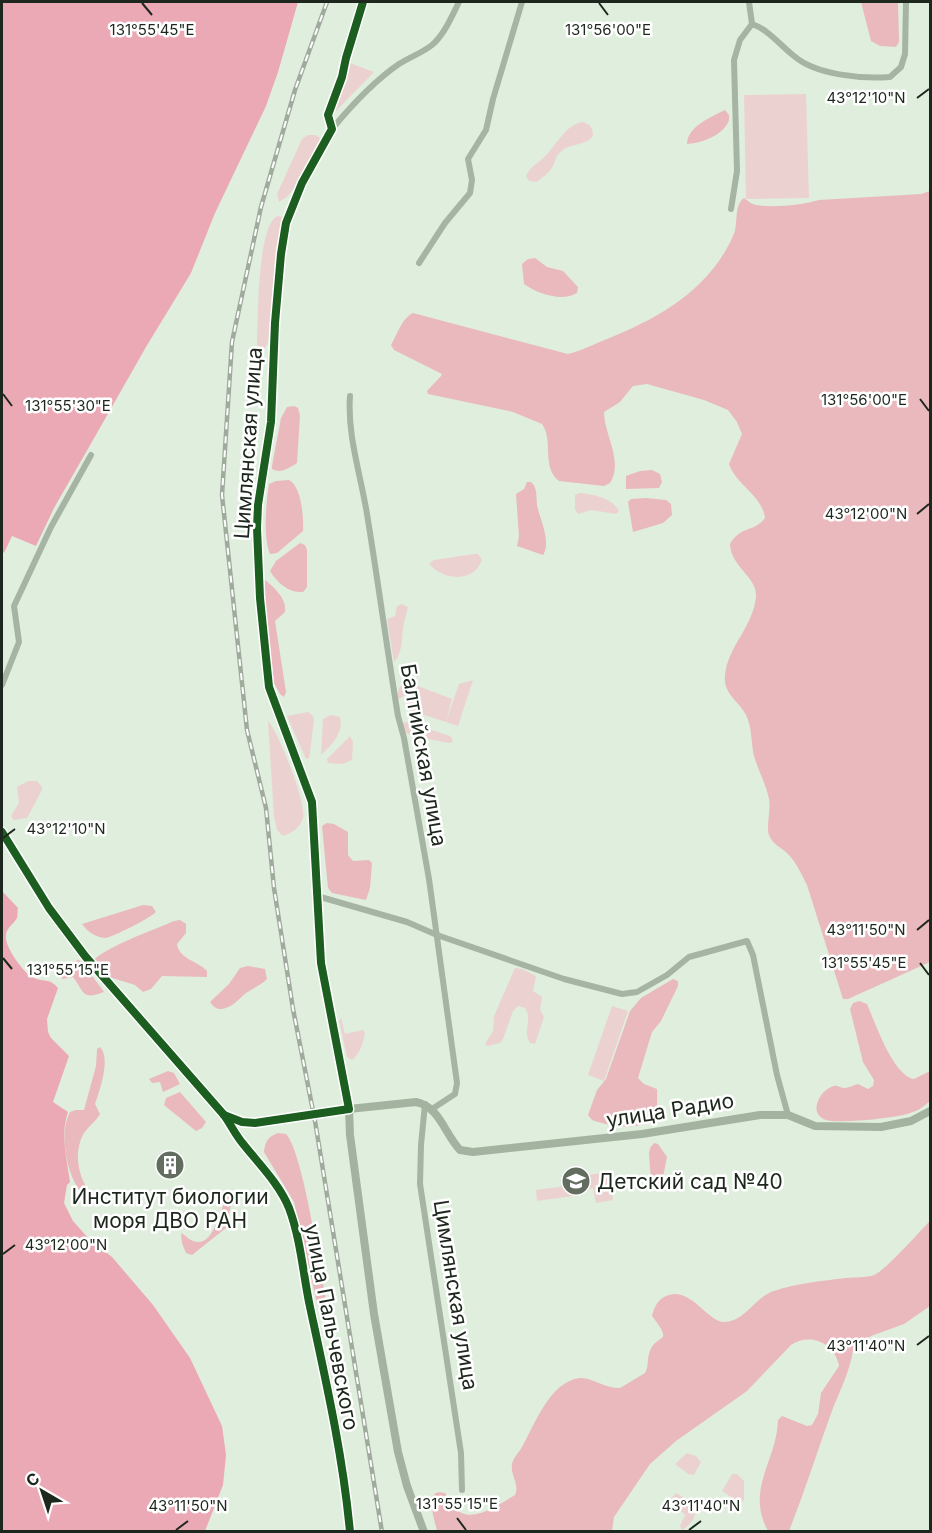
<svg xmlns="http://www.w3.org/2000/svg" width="932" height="1533" font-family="Inter,sans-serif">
<rect width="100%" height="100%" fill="#e0eedd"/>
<!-- green -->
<g fill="#ebd2d0">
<polygon points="350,63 374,72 334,113 333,109 347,81 347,68"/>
<polygon points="806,94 809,198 746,199 744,95"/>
<path d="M583,122c8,2 10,7 10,14 -8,10 -21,7 -30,14 -10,7 -6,12 -12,19 -3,5 -10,9 -14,13l-8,-1 -3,-5c4,-9 11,-12 17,-18 13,-11 22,-34 40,-36z"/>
<polygon points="308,135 316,135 321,139 320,143 292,191 287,197 279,202 277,194 302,139"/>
<path d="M277,216l6,1 1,5 -8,31 -8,89 -5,10 -4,-1 -2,-6c1,-24 0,-118 20,-129z"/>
<path d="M579,493c14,1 33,5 40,18l-3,3 -25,-4 -13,4 -3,-5v-14z"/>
<path d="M474,554h4l4,6c-9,24 -39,20 -53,4l5,-4z"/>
<path d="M402,604l6,3c-1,6 -3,10 -4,15 -3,14 0,29 -10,40l-7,-43 8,-3 2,-10z"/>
<polygon points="473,680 458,726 446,722 459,684"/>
<polygon points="405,681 452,699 446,722 406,709 410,693 396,700 399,688"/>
<polygon points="308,712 313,716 314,719 310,753 309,758 306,759 287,716"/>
<path d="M331,715l9,2c4,15 -8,28 -19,38l2,-36z"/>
<path d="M268,721c10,10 39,83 35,97 -2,9 -12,16 -20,18l-6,-6 -3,-13z"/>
<path d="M407,722l43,14 3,4 -2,3c-5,0 -42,-8 -48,-11v-9z"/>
<polygon points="350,736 353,742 352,760 342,764 328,763 327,759"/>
<polygon points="28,781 37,781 42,787 42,790 27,818 14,820 11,816 19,803 17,787"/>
<path d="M515,968l7,1 14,7 -3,15 9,6 -2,13 4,7 -9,27 -5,-1c-8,-12 3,-24 -5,-35l-7,-2 -5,5 -10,28 -3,4 -13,3 -2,-2 8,-13 1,-15z"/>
<polygon points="612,1006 628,1011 604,1081 588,1075"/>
<path d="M341,1018l4,16 18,-4 2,2c-1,9 -5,22 -13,28l-5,-3 -8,-37z"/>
<polygon points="608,1172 613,1200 596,1203 593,1188 583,1190 581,1176"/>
<polygon points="572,1185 573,1196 537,1201 536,1190"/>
<polygon points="687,1453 696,1456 701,1462 694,1475 688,1474 675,1464"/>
<polygon points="732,1474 737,1474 744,1481 744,1500 740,1503 722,1491"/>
<path d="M676,1493c19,10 28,23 6,37l-2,-4 5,-11 -16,-14z"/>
</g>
<!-- forest -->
<g fill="#eab9be">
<polygon points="861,2 898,2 899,42 896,47 880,46 871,41"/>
<path d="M725,110l4,5v5c-5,15 -27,23 -42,24 0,-17 24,-27 38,-34z"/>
<path d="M930,191v771l-82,37h-5l-36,-114c-5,-10 -11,-23 -19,-31 -7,-7 -15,-9 -19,-19 -3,-8 2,-25 0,-36 -3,-15 -11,-29 -15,-43 -3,-13 -2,-30 -8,-41 -6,-13 -23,-21 -21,-39 2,-29 29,-50 31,-80 1,-19 -25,-29 -26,-52 11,-19 24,-11 35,-26 -3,-23 -29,-33 -36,-54l13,-30 -5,-12 -9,-12 -24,-10 -57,-16 -14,2 -13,16 -16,10c0,23 20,49 6,71l-6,3 -45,-5c-18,-14 -5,-40 -17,-57l-29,-12 -85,-18 -1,-3 14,-15 1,-2 -48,-24 -3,-5c6,-10 11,-27 22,-32l155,41c13,-3 26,-10 39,-15 52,-21 102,-49 126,-103 6,-12 0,-30 11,-38 4,3 7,6 12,7 17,3 47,0 63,-5l102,-6z"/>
<path d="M535,258l12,9 16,4 15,16 -1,6c-15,9 -39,1 -53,-9l-2,-20 6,-5z"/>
<path d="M294,406l4,2 2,8 -3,47c-8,5 -16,11 -25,6v-3l9,-48 6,-11z"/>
<polygon points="652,470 660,474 662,482 659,488 626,489 626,476 640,471"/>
<path d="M289,480c12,5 15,38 14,51l-26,22 -7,1c-7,-17 -4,-51 -1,-70l7,-3z"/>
<path d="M527,482h4c8,7 4,17 7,27 3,12 13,34 5,46l-26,-9 2,-10 -3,-42 8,-5z"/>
<polygon points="646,498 666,500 671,504 672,515 663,523 633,532 628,502 631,499"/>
<path d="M300,543l5,2 2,5v37l-4,5c-14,1 -26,-9 -33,-21l6,-10z"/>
<path d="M265,580c10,8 22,19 20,32l-10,9 11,71 -2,5 -4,-3 -6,-11c-2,-17 -16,-93 -9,-103z"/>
<polygon points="327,823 334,824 348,832 348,855 353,861 369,860 372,863 370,888 366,900 332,893 328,888 322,826"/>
<path d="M143,905l9,1 4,6c-4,5 -45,26 -51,26 -10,-1 -17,-6 -23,-14z"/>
<path d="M180,920l6,4v9l-9,11c2,15 21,17 30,27v6l-45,-1 -11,13 -8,3 -8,-7 -29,-9 -13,-15c12,-14 63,-32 81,-40z"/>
<path d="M78,960l4,2 22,30c-23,9 -20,-1 -31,-15l-11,2 -1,-10z"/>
<path d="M248,966l17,3 2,10c-6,6 -14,9 -21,14 -9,8 -25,26 -36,9l19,-18 11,-16z"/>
<path d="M673,979l5,2v5l-17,35 -9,11 -14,46 6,6 13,5c0,8 1,17 -2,24 -10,21 -46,13 -63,7l-4,-5 9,-25 9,-11 24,-68 11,-13z"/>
<path d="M859,1001l8,3c8,18 26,72 47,75l16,-8v30c-6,5 -12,10 -20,12 -13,5 -72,11 -84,7 -18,-6 -7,-28 5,-33 6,-3 7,0 13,1 5,0 10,-3 14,-4l10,5 5,-3 1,-6 -11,-18 -13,-53 3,-6z"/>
<path d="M100,1047c11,11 0,43 -5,57l5,10c-4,7 -11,12 -16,19 -11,19 -6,43 6,60l-2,5c-21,-12 -30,-66 -18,-86l6,-2h8l12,-44 1,-17z"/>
<polygon points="168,1071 174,1073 180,1084 163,1092 160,1082 152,1083 149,1079"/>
<polygon points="180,1092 206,1122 202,1128 196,1131 164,1105 166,1098"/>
<path d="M278,1133l8,1c17,17 35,141 41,171l-3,5 -4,-1 -3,-6 -23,-101 -30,-50c1,-11 4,-15 14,-19z"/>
<polygon points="654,1143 658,1144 667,1157 661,1187 658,1189 651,1181 649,1154 650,1148"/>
<path d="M233,1195l-7,33 -34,27 -6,-2 -4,-10 -1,-10c4,2 7,6 12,8 22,8 26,-33 35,-45z"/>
<path d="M930,1221v85l-26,18 -33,12 -18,14c-3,21 -12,38 -20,58 -15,41 -28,83 -44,123h-21c-23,-42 9,-70 10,-111l4,-4 25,10 5,-1 6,-11 3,-21 18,-27c-4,-23 -29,-34 -48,-21l-44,46 -71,50 -26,23 -36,53 -2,14h-175c-2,-11 -15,-44 8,-38 4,5 7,11 11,16 16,16 44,-5 59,-14 5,-10 -5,-20 -3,-31 1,-6 7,-12 10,-17 12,-21 28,-66 58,-69 11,-1 24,10 40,10l25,-15c4,-7 2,-13 4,-19 6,-23 27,-7 3,-38 2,-8 5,-15 12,-19 25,-14 43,25 60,25 21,0 32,-26 50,-31 23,-8 48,-10 72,-13 9,-1 20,0 28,-3 12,-5 45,-43 56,-54z"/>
</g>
<!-- water -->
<g fill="#eba9b5">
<polygon points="2,2 298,2 278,72 266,106 215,213 191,273 146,347 89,447 54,508 36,546 12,536 4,553 2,551"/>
<path d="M2,891l16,17c-1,3 0,7 -1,10 -4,7 -12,10 -11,20 0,10 17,34 26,39 11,6 17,0 26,11l-11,31 1,13 3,6 18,18 -16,46 15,10c-8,22 -1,47 2,70l-3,3 -3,18 9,18 17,19 22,17 41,48 37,53 32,68 4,29 -3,30 -18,46h-203z"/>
</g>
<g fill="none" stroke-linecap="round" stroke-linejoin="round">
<!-- minor -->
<g stroke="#a6b4a3" stroke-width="6">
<polyline points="749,2 752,24"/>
<path d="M752,24c17,6 28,21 42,32 22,19 67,23 96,21l11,-10 4,-13 1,-52"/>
<path d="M332,129c19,-23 42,-48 67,-65 11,-7 23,-11 33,-19 12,-10 20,-29 27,-43"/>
<polyline points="731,209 737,171 734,60 740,40 752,24"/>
<polyline points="419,263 445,223 470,193 472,180 468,159 486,130 493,99 522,2"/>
<path d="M350,396c-3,39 11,80 17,118 11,67 20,135 31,202l6,22 25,141 28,204 -2,11 -23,15"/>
<polyline points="2,685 19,642 14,606 51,527 91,455"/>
<path d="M2,832l47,76 36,48 139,159c7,10 12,21 20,30 16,20 36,40 45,63 12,32 14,66 21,99 16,74 33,149 40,225"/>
<polyline points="317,896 407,922 437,935 564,979 622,994 637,992 667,975 689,957 747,941 753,955 777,1075 788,1115"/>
<polyline points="425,1104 421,1145 420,1184 461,1453 462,1490"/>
<polyline points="224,1115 242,1122 255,1123 349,1109 321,963 312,802 269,687 260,598 257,528 258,505 271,422 275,323 281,254 286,223 302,183 332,129 328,115 342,77 346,58 363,2"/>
</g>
<!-- secondary -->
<path stroke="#a4b2a0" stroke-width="8" d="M424,1532l-17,-46 -9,-34 -24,-138 -24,-179 -1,-26 67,-7c24,5 28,31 44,48l13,2 169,-18 118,-19h28l27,11 66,1 30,-6 19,-10"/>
<!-- rail casing -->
<g stroke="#9fab9c" stroke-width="4.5">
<polyline id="rail" points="327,2 295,90 261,207 232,342 222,495 247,730 266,808 274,888 293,1009 315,1121 382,1532"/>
</g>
<!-- rail -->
<use href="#rail" stroke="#fff" stroke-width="2" stroke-dasharray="7" stroke-linecap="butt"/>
<!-- cycleway casing -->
<g stroke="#fff" stroke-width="11">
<g id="cycleway">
<path d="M2,832l47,76 36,48 139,159c7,10 12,21 20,30 16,20 36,40 45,63 12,32 14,66 21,99 16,74 33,149 40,225"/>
<polyline points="224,1115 242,1122 255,1123 349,1109 321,963 312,802 269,687 260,598 257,528 258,505 271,422 275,323 281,254 286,223 302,183 332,129 328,115 342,77 346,58 363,2"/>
</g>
</g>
<!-- cycleway -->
<use href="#cycleway" stroke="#1b5e20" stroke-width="8"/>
</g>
<!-- ticks -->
<path fill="none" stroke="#1e271d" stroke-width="2" d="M142,3l10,12M599,3l9,12M917,98l12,-9M3,394l9,12M920,399l9,12M917,514l12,-10M3,838l12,-9M917,930l12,-10M3,958l9,11M920,963l9,12M3,1254l12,-9M917,1345l12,-9M457,1518l9,12M176,1530l12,-9M689,1530l12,-9"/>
<!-- icons -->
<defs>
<g id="building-disc" transform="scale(1.5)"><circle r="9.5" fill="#626d60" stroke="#fff"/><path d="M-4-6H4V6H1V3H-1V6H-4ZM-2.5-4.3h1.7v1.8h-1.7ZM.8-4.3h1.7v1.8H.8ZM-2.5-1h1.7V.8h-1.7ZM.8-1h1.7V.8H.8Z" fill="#fff"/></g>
<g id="school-disc" transform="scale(1.5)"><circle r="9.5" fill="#626d60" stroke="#fff"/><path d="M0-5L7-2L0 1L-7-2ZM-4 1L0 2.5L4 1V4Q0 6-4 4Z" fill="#fff"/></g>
</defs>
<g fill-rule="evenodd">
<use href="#building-disc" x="170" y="1165"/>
<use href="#school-disc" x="576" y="1181"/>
</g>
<g text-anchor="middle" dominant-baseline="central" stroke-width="5" stroke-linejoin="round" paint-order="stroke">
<!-- street labels -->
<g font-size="21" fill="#1e271d" stroke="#fff">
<text transform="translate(248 443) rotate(-86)">Цимлянская улица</text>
<text transform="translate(424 755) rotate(80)">Балтийская улица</text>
<text transform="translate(670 1110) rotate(-9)">улица Радио</text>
<text transform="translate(456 1295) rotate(81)">Цимлянская улица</text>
<text transform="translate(332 1327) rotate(79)">улица Пальчевского</text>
</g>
<!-- poi labels -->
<g font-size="21" fill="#1e271d" stroke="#fff" text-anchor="start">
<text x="597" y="1181">Детский сад №40</text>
<text x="170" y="1196" text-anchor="middle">Институт биологии<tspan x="170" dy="24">моря ДВО РАН</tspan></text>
</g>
</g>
<g font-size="15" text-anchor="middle" fill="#1e271d" stroke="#fff" stroke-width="5" stroke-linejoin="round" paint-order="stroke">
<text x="152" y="35">131°55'45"E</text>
<text x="608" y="35">131°56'00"E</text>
<text x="866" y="103">43°12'10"N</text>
<text x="864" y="405">131°56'00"E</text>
<text x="68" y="411">131°55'30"E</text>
<text x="866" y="519">43°12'00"N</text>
<text x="66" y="834">43°12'10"N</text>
<text x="866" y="935">43°11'50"N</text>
<text x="864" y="968">131°55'45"E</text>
<text x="68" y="975">131°55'15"E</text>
<text x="66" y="1250">43°12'00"N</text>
<text x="866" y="1351">43°11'40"N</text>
<text x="457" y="1509">131°55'15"E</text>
<text x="188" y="1511">43°11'50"N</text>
<text x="701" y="1511">43°11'40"N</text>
</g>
<!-- border -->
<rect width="932" height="1533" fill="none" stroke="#1e271d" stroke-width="6"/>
<!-- north arrow -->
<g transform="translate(42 1491) rotate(321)" stroke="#ffffff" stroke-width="4.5" paint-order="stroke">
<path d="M0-4.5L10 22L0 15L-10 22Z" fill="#1e271d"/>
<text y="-9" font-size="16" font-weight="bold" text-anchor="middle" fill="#1e271d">С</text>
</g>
</svg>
